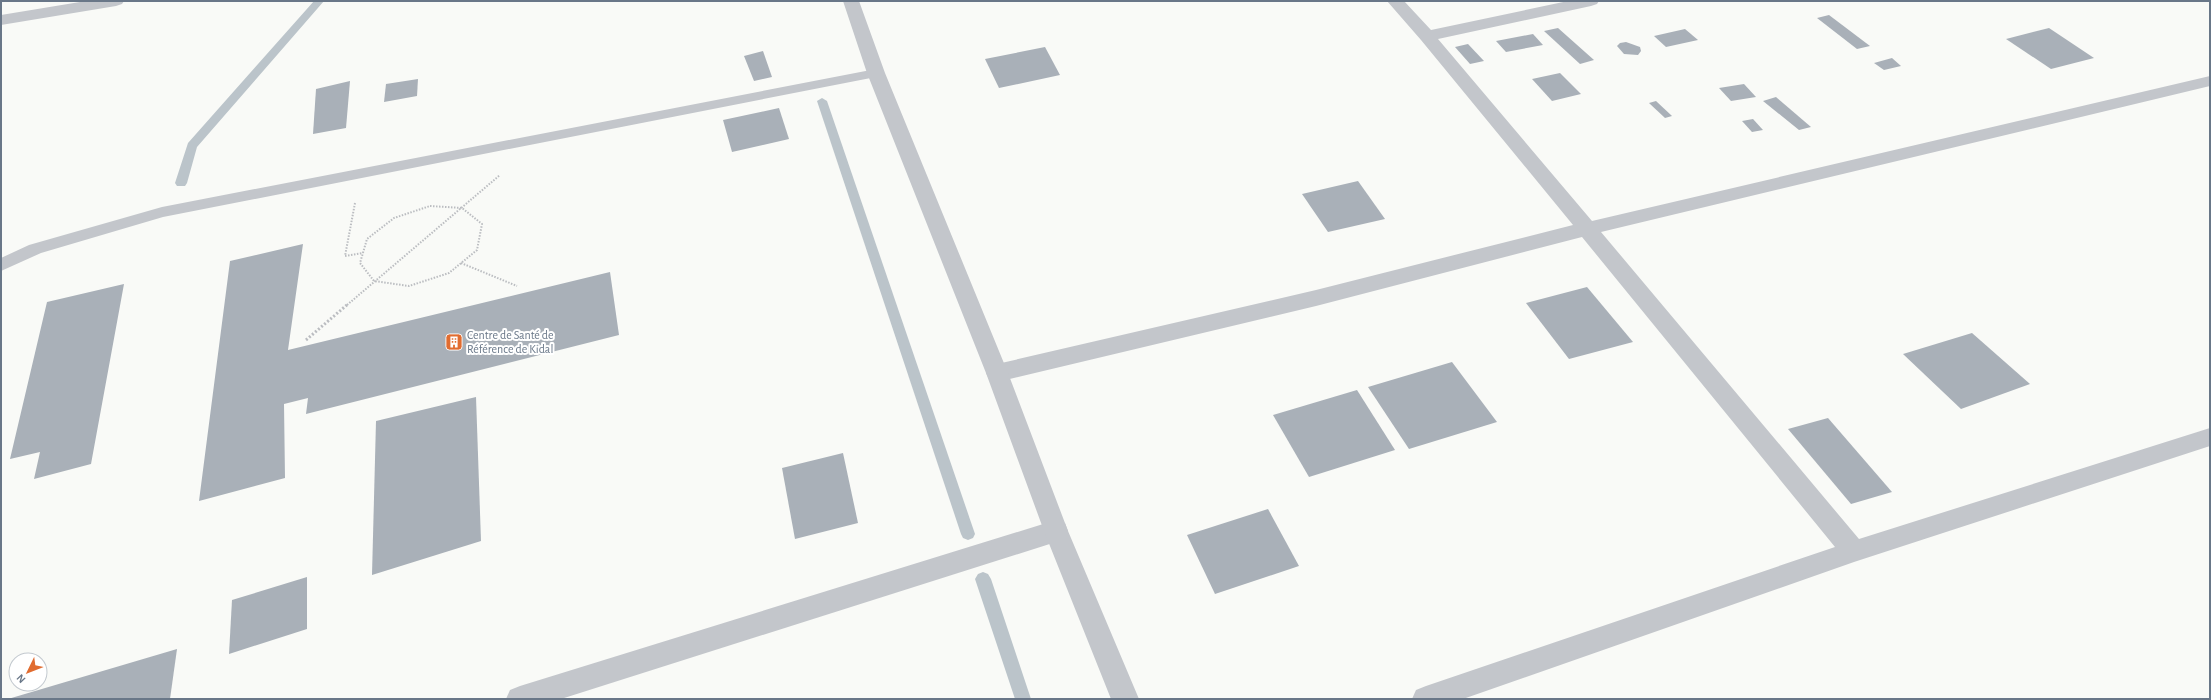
<svg xmlns="http://www.w3.org/2000/svg" width="2211" height="700" font-family="'Alegreya Sans',sans-serif">
<rect width="100%" height="100%" fill="#f9faf7"/>
<g fill="none" stroke-linecap="round" stroke-linejoin="round">
<!-- stream -->
<g fill="#bbc4ca" fill-rule="evenodd">
<polygon points="314,1 324,1 197,147 187,183 185,186 177,186 175,183 188,143"/>
<polygon points="822,98 827,101 975,534 973,538 968,540 963,538 961,534 817,101"/>
<polygon points="983,572 988,574 991,579 1031,699 1015,699 975,579 978,574"/>
</g>
</g>
<!-- building -->
<g fill="#a9b0b8">
<polygon points="1829,15 1870,46 1857,49 1817,18"/>
<polygon points="1558,28 1594,60 1580,64 1544,31"/>
<polygon points="2049,28 2094,58 2051,69 2006,39"/>
<polygon points="1685,29 1698,40 1666,47 1654,36"/>
<polygon points="1533,34 1543,45 1506,52 1496,41"/>
<polygon points="1626,42 1640,47 1641,51 1638,55 1624,54 1617,46 1620,43"/>
<polygon points="1468,44 1484,61 1470,64 1455,47"/>
<polygon points="1045,47 1060,75 999,88 985,59"/>
<polygon points="763,51 772,77 754,81 744,56"/>
<polygon points="1892,58 1901,66 1884,70 1874,63"/>
<polygon points="1560,73 1581,94 1552,101 1532,79"/>
<polygon points="418,79 417,96 384,102 386,84"/>
<polygon points="350,81 346,128 313,134 316,89"/>
<polygon points="1744,84 1756,97 1731,101 1719,88"/>
<polygon points="1776,97 1811,127 1799,130 1763,101"/>
<polygon points="1656,101 1672,116 1665,118 1649,103"/>
<polygon points="779,108 789,139 732,152 723,120"/>
<polygon points="1753,119 1763,130 1752,132 1742,121"/>
<polygon points="1358,181 1385,219 1328,232 1302,194"/>
<polygon points="303,244 288,350 610,272 619,335 306,414 308,398 284,404 285,478 199,501 230,261"/>
<polygon points="124,284 91,464 34,479 40,452 10,459 47,302"/>
<polygon points="1587,287 1633,342 1569,359 1526,303"/>
<polygon points="1972,333 2030,384 1961,409 1903,354"/>
<polygon points="1452,362 1497,422 1409,449 1368,387"/>
<polygon points="1357,390 1395,450 1309,477 1273,415"/>
<polygon points="476,397 481,541 372,575 376,421"/>
<polygon points="1828,418 1892,492 1851,504 1788,429"/>
<polygon points="843,453 858,523 795,539 782,468"/>
<polygon points="1268,509 1299,566 1215,594 1187,535"/>
<polygon points="307,577 307,629 229,654 232,600"/>
<polygon points="177,649 170,699 8,699"/>
</g>
<g fill="none" stroke-linecap="round" stroke-linejoin="round">
<!-- path-far1 -->
<g stroke="#bbbdc1" stroke-width="2" stroke-dasharray="1.5 1.5" stroke-linecap="butt">
<polyline points="355,203 345,256 363,253"/>
<polygon points="430,206 462,208 482,224 477,250 449,273 409,286 374,281 360,263 367,239 394,218"/>
<polyline points="461,263 517,286"/>
<polyline points="347,305 500,175"/>
</g>
<!-- path -->
<polyline stroke="#bbbdc1" stroke-width="3" stroke-dasharray="2 2" stroke-linecap="butt" points="306,340 348,304"/>
<!-- service -->
<polygon fill="#c3c6cb" fill-rule="evenodd" points="876,69 881,70 883,73 881,76 163,217 41,253 1,271 1,258 29,245 162,207"/>
<!-- minor -->
<g fill="#c3c6cb" fill-rule="evenodd">
<polygon points="1387,1 1404,1 1431,30 1568,1 1599,1 1597,4 1591,6 1438,39 1592,221 2210,76 2210,86 1601,232 1859,539 2210,428 2210,446 1854,562 1463,699 1412,699 1416,690 1426,686 1835,547 1582,237 1316,306 997,382 989,379 986,373 989,367 997,364 1316,290 1573,225 1421,40"/>
<polygon points="1056,520 1065,523 1068,531 1065,539 1056,542 561,699 506,699 510,690 520,686"/>
</g>
<!-- tertiary -->
<g fill="#c3c6cb" fill-rule="evenodd">
<polygon points="86,1 124,1 122,4 116,6 1,25 1,15"/>
<polygon points="843,1 859,1 885,73 1008,373 1068,531 1139,699 1111,699 1044,531 986,373 867,73"/>
</g>
</g>
<!-- icons -->
<defs>
<g id="building-square" transform="scale(0.9)"><rect x="-9" y="-9" width="18" height="18" rx="4" fill="#e16c30" stroke="#fff"/><path d="M-4-6H4V6H1V3H-1V6H-4ZM-2.5-4.3h1.7v1.8h-1.7ZM.8-4.3h1.7v1.8H.8ZM-2.5-1h1.7V.8h-1.7ZM.8-1h1.7V.8H.8Z" fill="#fff"/></g>
</defs>
<g fill-rule="evenodd">
<use href="#building-square" x="454" y="342"/>
</g>
<g text-anchor="middle" dominant-baseline="central" stroke-width="4" stroke-linejoin="round" paint-order="stroke">
<!-- poi labels -->
<g font-size="12" fill="#697788" stroke="#fff" text-anchor="start">
<text x="467" y="335">Centre de Santé de<tspan x="467" dy="14">Référence de Kidal</tspan></text>
</g>
</g>
<!-- border -->
<rect width="2211" height="700" fill="none" stroke="#697788" stroke-width="4"/>
<!-- north arrow -->
<g transform="translate(28 672) rotate(227)"><circle r="19" fill="#ffffff" stroke="#c3c9cf"/>
<path d="M0-3L7 15L0 10L-7 15Z" fill="#e16c30"/>
<text y="-6" font-size="11" font-weight="bold" text-anchor="middle" fill="#697788">N</text>
</g>
</svg>
